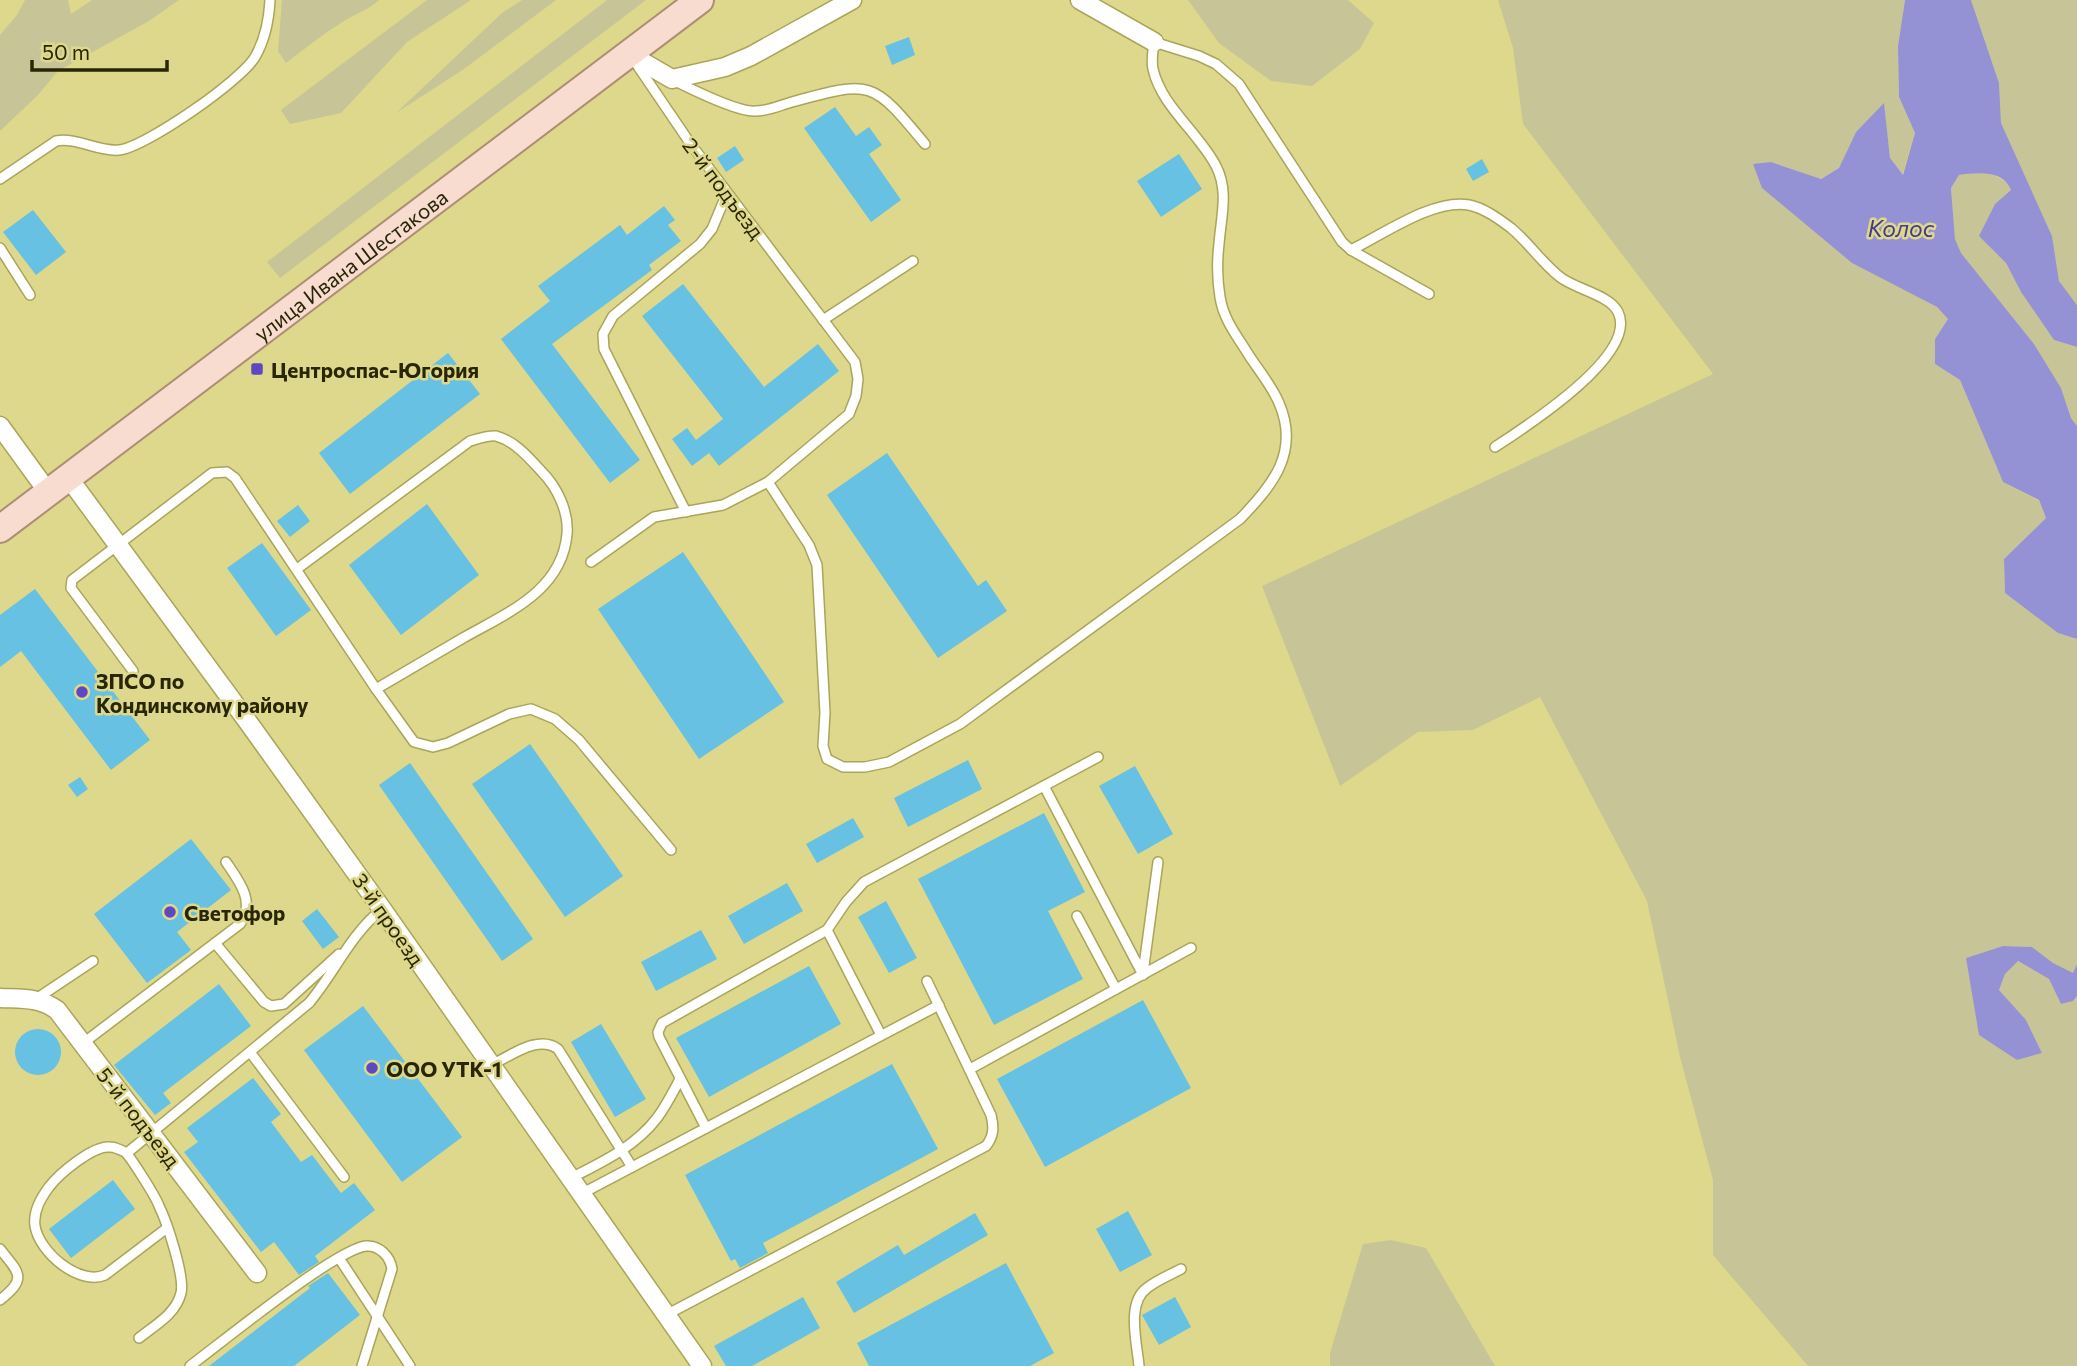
<svg xmlns="http://www.w3.org/2000/svg" width="2077" height="1366" font-family="Commissioner,sans-serif">
<rect width="100%" height="100%" fill="#ddd88b"/>
<!-- green -->
<g fill="#c7c598">
<polygon points="25,0 68,0 71,14 92,0 179,0 149,21 58,71 38,95 0,131 0,35 17,15"/>
<path d="M282,0h97c-12,11 -25,14 -38,23 -19,12 -37,26 -55,40l-8,-12z"/>
<polygon points="427,0 471,0 407,42 341,113 290,124 281,110"/>
<polygon points="522,0 556,0 464,69 396,113 502,13"/>
<polygon points="607,0 646,0 280,278 267,262"/>
<polygon points="1188,0 1348,0 1374,23 1360,49 1312,86 1271,81 1219,43"/>
<polygon points="1498,0 1905,0 1898,46 1899,97 1915,133 1902,176 1890,158 1884,105 1856,132 1839,168 1820,179 1771,162 1753,165 1852,263 1937,307 1948,319 1935,339 1935,364 1960,380 2003,482 2039,501 2046,518 2004,559 2005,593 2058,633 2077,639 2077,964 2073,974 2053,963 2032,947 2003,946 1966,958 2017,1060 2042,1053 2026,1020 1999,990 2005,974 2017,961 2049,979 2061,1004 2073,1001 2077,996 2077,1366 1808,1366 1713,1255 1713,1180 1680,1057 1647,901 1540,697 1473,730 1418,732 1340,786 1262,586 1713,374 1523,124 1513,48"/>
<polygon points="1971,0 2077,0 2077,305 2059,281 2052,236 2001,123 1999,83"/>
<polygon points="1989,172 2008,183 2011,190 1995,204 1980,236 2006,263 2021,292 2054,340 2077,347 2077,426 2071,418 2061,388 2034,344 1961,253 1955,239 1951,188 1959,175"/>
<polygon points="1391,1240 1426,1248 1495,1366 1330,1366 1330,1353 1363,1244"/>
</g>
<!-- water -->
<g fill="#9491d5">
<path d="M1905,0h66l28,83 2,40 51,113 7,45 18,24v42l-23,-7 -33,-48 -15,-29 -27,-27 16,-32 16,-14c-9,-21 -33,-17 -52,-15l-8,13 4,51 6,14 73,91 27,44 10,30 6,8v213l-19,-6 -53,-40 -1,-34 42,-41 -7,-18 -36,-18 -43,-102 -25,-16v-25l13,-20 -11,-12 -85,-44 -90,-75 -9,-24 18,-2 50,17 18,-11 17,-36 28,-29 6,55 13,17 12,-42 -16,-36 -1,-51z"/>
<polygon points="2003,946 2032,947 2053,963 2073,973 2077,964 2077,996 2073,1001 2061,1004 2049,979 2018,961 2005,974 1999,990 2026,1020 2042,1053 2017,1060 1979,1035 1966,958"/>
</g>
<!-- building -->
<g fill="#66c1e3">
<polygon points="909,37 915,55 892,65 885,46"/>
<polygon points="835,107 856,136 869,127 882,145 869,154 901,200 871,222 804,128"/>
<polygon points="735,146 744,160 726,172 717,158"/>
<polygon points="1179,154 1202,189 1161,217 1137,181"/>
<polygon points="1482,159 1489,172 1473,181 1466,169"/>
<polygon points="664,206 675,220 668,225 681,241 649,265 652,270 552,344 640,460 610,483 501,339 550,301 538,286 620,225 627,235"/>
<polygon points="33,210 66,252 36,275 3,232"/>
<polygon points="683,284 764,387 818,344 839,371 719,466 709,453 692,466 672,439 687,428 696,440 723,419 642,316"/>
<polygon points="448,353 480,394 350,494 319,453"/>
<polygon points="887,453 978,586 986,580 1007,611 938,658 827,495"/>
<polygon points="427,504 479,575 401,635 349,565"/>
<polygon points="298,505 310,521 290,537 277,521"/>
<polygon points="262,543 311,610 276,636 227,568"/>
<polygon points="683,552 784,702 699,759 598,609"/>
<polygon points="35,589 150,740 111,770 21,651 0,667 0,615"/>
<polygon points="530,744 623,876 565,917 472,784"/>
<polygon points="968,760 982,789 908,827 894,798"/>
<polygon points="410,763 533,939 502,961 379,785"/>
<polygon points="1135,766 1173,834 1138,854 1099,786"/>
<polygon points="80,777 88,789 77,797 68,785"/>
<polygon points="1044,813 1085,892 1048,911 1083,979 994,1025 918,879"/>
<polygon points="853,818 864,837 817,863 806,844"/>
<polygon points="191,839 231,890 177,932 191,950 147,983 94,914"/>
<polygon points="787,883 803,911 744,944 728,916"/>
<polygon points="886,901 917,958 889,973 858,917"/>
<polygon points="317,909 339,937 323,949 302,921"/>
<polygon points="701,930 717,959 656,991 641,962"/>
<polygon points="809,966 841,1024 709,1097 676,1038"/>
<polygon points="219,984 251,1026 163,1093 171,1103 155,1115 114,1065"/>
<polygon points="1143,1000 1191,1088 1045,1167 997,1079"/>
<polygon points="363,1006 462,1137 402,1182 304,1050"/>
<polygon points="601,1024 646,1099 615,1117 571,1042"/>
<circle cx="38" cy="1052" r="23"/>
<polygon points="892,1064 938,1149 763,1243 768,1253 740,1268 735,1259 731,1261 685,1175"/>
<polygon points="253,1078 281,1114 271,1122 301,1162 312,1155 341,1193 354,1183 375,1210 315,1256 319,1262 299,1275 274,1242 261,1252 184,1152 198,1142 187,1128"/>
<polygon points="113,1180 135,1209 71,1258 49,1229"/>
<polygon points="1128,1211 1152,1255 1120,1272 1096,1229"/>
<polygon points="975,1213 988,1235 854,1313 836,1282 898,1245 904,1255"/>
<polygon points="1006,1263 1054,1353 1030,1366 869,1366 857,1343"/>
<polygon points="328,1273 360,1315 294,1366 209,1366 310,1288 308,1286"/>
<polygon points="803,1297 820,1328 752,1366 726,1366 714,1346"/>
<polygon points="1175,1297 1191,1327 1159,1345 1142,1315"/>
</g>
<g fill="none" stroke-linecap="round" stroke-linejoin="round">
<!-- service casing -->
<g stroke="#aaa559" stroke-width="12">
<g id="service">
<path d="M675,81c16,8 64,32 81,30 12,0 25,-6 36,-9 80,-22 80,-22 133,42"/>
<path d="M0,179l56,-38c21,-4 42,11 63,9 27,-3 123,-70 136,-93 10,-17 14,-38 15,-57"/>
<polyline points="0,248 30,295"/>
<path d="M1351,250c31,-15 83,-52 118,-45 15,3 30,14 42,23 18,15 31,35 49,49 15,12 50,18 58,35 21,43 -94,116 -123,135"/>
<polyline points="823,320 913,261"/>
<path d="M768,482l41,63 8,20 8,148 -2,33 4,13 16,8h22l24,-5 71,-38 280,-205c33,-34 60,-67 39,-116 -8,-19 -24,-37 -34,-54 -11,-17 -22,-32 -25,-52 -3,-18 -3,-36 -1,-53 2,-27 10,-53 -3,-78 -17,-33 -55,-60 -63,-97 -2,-9 0,-18 1,-27l45,14 17,8 23,20 103,158 9,8 78,44"/>
<polyline points="686,512 604,349 603,334 613,316 700,244 712,229 727,193"/>
<polyline points="591,562 654,517 723,505 768,482 849,414 856,396 858,379 855,362 690,143 635,62"/>
<path d="M297,569l173,-128c7,-2 19,-6 26,-5 19,5 33,22 46,36 15,15 27,40 25,62 -5,57 -60,79 -104,104 -29,17 -58,34 -87,51"/>
<polyline points="133,671 71,588 72,580 212,473 227,472 235,478 376,689 414,742 433,747 448,743 509,714 531,709 555,719 579,740 671,850"/>
<polyline points="1044,786 1143,975"/>
<polyline points="1077,916 1116,989"/>
<polyline points="827,930 881,1035"/>
<polyline points="215,943 264,1002 271,1006 284,1004 339,954"/>
<polyline points="1143,973 1158,862"/>
<polyline points="36,999 93,961"/>
<path d="M82,1044l158,-120c16,-22 -1,-43 -14,-62"/>
<polyline points="250,1052 344,1177"/>
<path d="M491,1065c20,-9 47,-31 67,-16l74,118"/>
<polyline points="970,1069 1191,948"/>
<polyline points="706,1128 659,1037 658,1032 662,1023 827,930 846,902 864,882 1098,757"/>
<path d="M127,1153l182,-150c26,-31 41,-68 73,-94"/>
<path d="M571,1178c31,-16 64,-31 86,-60 9,-12 16,-26 23,-39"/>
<polyline points="581,1194 939,1005"/>
<path d="M0,1249c19,24 28,29 0,51"/>
<polyline points="339,1258 410,1366"/>
<path d="M666,1315l320,-169c8,-10 8,-19 5,-31l-64,-134"/>
<path d="M139,1338c16,-13 37,-24 42,-45 4,-16 -14,-71 -22,-87 -3,-9 -29,-50 -34,-54 -4,-2 -11,-5 -15,-5 -17,-2 -51,27 -61,40 -8,11 -16,24 -14,39 4,26 44,60 70,49l62,-47"/>
<path d="M190,1366c31,-23 146,-117 176,-120 13,-1 24,10 26,23l-30,97"/>
<path d="M1139,1366c-2,-23 -13,-63 8,-78 10,-8 23,-13 34,-19"/>
</g>
</g>
<!-- minor casing -->
<g stroke="#aaa559" stroke-width="21">
<g id="minor">
<polyline points="1080,0 1154,42"/>
<polyline points="629,54 672,79 725,67 751,56 852,0"/>
<polyline points="0,426 48,492"/>
<polyline points="68,477 248,722 382,909 702,1366"/>
<path d="M0,998c21,1 39,-1 57,12l200,263"/>
</g>
</g>
<!-- primary casing -->
<g stroke="#ad8d74" stroke-width="30">
<g id="primary">
<path id="s1" d="M0,529l700,-529"/>
</g>
</g>
<!-- service -->
<use href="#service" stroke="#fff" stroke-width="9"/>
<!-- minor -->
<use href="#minor" stroke="#fff" stroke-width="18"/>
<!-- primary -->
<use href="#primary" stroke="#f9dcd0" stroke-width="26"/>
</g>
<!-- markers -->
<g fill="#5d48c1" stroke="#ddd88b" stroke-width="2.5">
<rect x="250" y="362" width="14" height="14" rx="3.5"/>
<circle cx="82" cy="692" r="7"/>
<circle cx="170" cy="912" r="7"/>
<circle cx="372" cy="1068" r="7"/>
</g>
<g text-anchor="middle" dominant-baseline="central" stroke-width="5" stroke-linejoin="round" paint-order="stroke">
<!-- street labels -->
<g font-size="21" fill="#282605" stroke="#ddd88b">
<text transform="translate(724 188) rotate(53)">2-й подъезд</text>
<text stroke="none"><textPath href="#s1" startOffset="439">улица Ивана Шестакова</textPath></text>
<text transform="translate(389 919) rotate(55)">3-й проезд</text>
<text transform="translate(139 1117) rotate(52)">5-й подъезд</text>
</g>
<!-- poi labels -->
<g font-size="21" font-weight="bold" fill="#282605" stroke="#ddd88b" text-anchor="start">
<text x="271" y="369">Центроспас-Югория</text>
<text x="96" y="680">ЗПСО по<tspan x="96" dy="24">Кондинскому району</tspan></text>
<text x="184" y="912">Светофор</text>
<text x="386" y="1068">ООО УТК-1</text>
</g>
<!-- water labels -->
<g font-size="23" font-style="italic" fill="#453a8b" stroke="#ddd88b">
<text x="1901" y="228">Колос</text>
</g>
</g>
<!-- scale -->
<path d="M32 60v10h135v-10" fill="none" stroke="#282605" stroke-width="3.5"/>
<text x="42" y="60" font-size="21" fill="#282605" stroke="#ddd88b" stroke-width="5" paint-order="stroke">50 m</text>
</svg>
